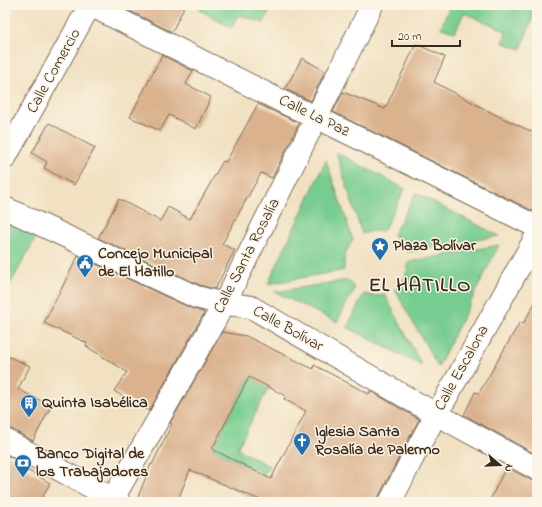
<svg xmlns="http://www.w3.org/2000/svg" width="542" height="507" font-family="'Indie Flower',sans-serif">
<rect width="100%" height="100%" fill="#fcf5e5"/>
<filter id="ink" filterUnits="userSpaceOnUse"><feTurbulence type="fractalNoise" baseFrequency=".025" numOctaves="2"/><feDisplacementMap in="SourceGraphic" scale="8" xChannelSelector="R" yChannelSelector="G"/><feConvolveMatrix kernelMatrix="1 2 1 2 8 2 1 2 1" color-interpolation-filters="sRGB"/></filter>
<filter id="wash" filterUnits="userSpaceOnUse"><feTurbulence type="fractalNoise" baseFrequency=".012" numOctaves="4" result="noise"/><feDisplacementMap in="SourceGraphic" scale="16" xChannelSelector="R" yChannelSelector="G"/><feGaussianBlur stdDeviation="0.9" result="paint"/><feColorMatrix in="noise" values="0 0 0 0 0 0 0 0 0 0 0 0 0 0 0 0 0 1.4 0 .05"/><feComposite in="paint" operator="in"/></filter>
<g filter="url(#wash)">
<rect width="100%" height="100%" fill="#f1e1c2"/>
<!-- green -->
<g fill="#77cd91" stroke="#597c58">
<polygon points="202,5 272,5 264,23 239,15 231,28 200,10"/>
<polygon points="450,5 537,5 537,6 521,49 503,43 506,31 464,13 455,32 441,28"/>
<polygon points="336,152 405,189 383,231 372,231 362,234"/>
<path d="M326,160l27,80c-8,12 -9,16 -9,30l-76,14z"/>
<polygon points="416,193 499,236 407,252 401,242 393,235"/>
<polygon points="5,219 36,237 7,290 5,289"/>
<path d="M499,245l-61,122 -43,-77c10,-10 11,-14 14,-28z"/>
<polygon points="348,280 355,288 337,322 275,292"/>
<polygon points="364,294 374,296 385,295 422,366 347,327"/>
<polygon points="249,377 269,387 237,449 269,466 252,498 236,490 247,467 212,449"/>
</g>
<g id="blocks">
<!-- building -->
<g fill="#dab28e" fill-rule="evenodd">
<polygon points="118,5 185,5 172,32"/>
<polygon points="416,44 445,57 434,82 498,116 537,134 537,213 333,112 343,92 385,109"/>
<polygon points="162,55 193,71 186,84 211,97 196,129 169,115 160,131 130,117"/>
<polygon points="302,58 325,71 311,101 285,89"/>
<polygon points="258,104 299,123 272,178 261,173 222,244 235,250 215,289 200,285 98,238 119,199 160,221 168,207 190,219 223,161 226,162"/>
<polygon points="49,123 95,148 74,185 44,168 47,162 32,153"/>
<polygon points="78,256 191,308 203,312 202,312 204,313 149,411 114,391 127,372 86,346 87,343 44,323"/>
<polygon points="537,299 537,455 464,415 475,392 479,393 520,322 523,324"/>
<path d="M222,332l24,4 67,33 1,-4 55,29 1,-3 9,5 40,23 -40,77 -1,6h-113l-75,-32 -13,32h-41l15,-38 1,1 20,-41 -2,-1zM249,377l37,19 -2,3 22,12 -35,68 -59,-30z"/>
<polygon points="5,355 30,366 18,389 51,406 33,441 11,429 5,428"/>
<polygon points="5,454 22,463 20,466 50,483 40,502 5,502"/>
<polygon points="506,467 531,480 537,481 537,502 489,502"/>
</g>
</g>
</g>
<g filter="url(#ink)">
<use href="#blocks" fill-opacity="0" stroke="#7b6a57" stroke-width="1"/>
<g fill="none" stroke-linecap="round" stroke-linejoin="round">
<!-- street casing -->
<g stroke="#7b6a57" stroke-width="24">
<g id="street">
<polyline points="90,5 289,105 316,117 537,227"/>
<polyline points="5,158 90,5"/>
<polyline points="5,208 196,297 224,304 237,305 251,307 416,403 537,469"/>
<polyline points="5,440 119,502"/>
<polyline points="111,502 224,304 372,5"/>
<path d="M390,502c16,-29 29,-60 47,-88l100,-179"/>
</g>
</g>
<!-- street -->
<use href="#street" stroke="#fff" stroke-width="22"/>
</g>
</g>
<!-- icons -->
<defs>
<g id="sight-pin" transform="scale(0.9)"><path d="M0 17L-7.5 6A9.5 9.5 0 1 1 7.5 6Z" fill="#1f6fb2" stroke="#fcf5e5"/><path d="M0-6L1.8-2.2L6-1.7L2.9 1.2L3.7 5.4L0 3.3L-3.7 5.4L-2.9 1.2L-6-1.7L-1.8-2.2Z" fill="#fff"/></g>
<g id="civic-pin" transform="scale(0.9)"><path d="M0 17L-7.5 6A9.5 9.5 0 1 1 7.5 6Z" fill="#1f6fb2" stroke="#fcf5e5"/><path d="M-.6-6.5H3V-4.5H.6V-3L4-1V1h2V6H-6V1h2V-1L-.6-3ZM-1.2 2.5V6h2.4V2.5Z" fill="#fff"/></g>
<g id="building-pin" transform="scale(0.9)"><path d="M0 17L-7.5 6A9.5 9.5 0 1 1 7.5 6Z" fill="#1f6fb2" stroke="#fcf5e5"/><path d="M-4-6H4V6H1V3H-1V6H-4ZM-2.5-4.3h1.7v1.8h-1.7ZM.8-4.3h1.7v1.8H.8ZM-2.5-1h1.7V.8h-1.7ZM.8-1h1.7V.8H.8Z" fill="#fff"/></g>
<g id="church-pin" transform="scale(0.9)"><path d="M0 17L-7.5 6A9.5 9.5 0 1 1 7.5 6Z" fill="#1f6fb2" stroke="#fcf5e5"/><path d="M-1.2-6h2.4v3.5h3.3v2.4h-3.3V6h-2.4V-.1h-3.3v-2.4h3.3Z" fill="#fff"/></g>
<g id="bank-pin" transform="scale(0.9)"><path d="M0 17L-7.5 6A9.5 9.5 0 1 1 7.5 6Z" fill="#1f6fb2" stroke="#fcf5e5"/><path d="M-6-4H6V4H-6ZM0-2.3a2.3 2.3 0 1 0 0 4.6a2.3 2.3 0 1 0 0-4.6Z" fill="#fff"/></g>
</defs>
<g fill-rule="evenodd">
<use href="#sight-pin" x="380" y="246"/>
<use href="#civic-pin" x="85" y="263"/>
<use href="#building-pin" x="29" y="403"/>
<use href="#church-pin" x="302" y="441"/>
<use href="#bank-pin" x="23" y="463"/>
</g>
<g text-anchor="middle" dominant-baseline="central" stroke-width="3" stroke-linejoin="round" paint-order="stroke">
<!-- street labels -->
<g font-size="16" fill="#3b2a1e" stroke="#fcf5e5">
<text transform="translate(54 71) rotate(-61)">Calle Comercio</text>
<text transform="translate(314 116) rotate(26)">Calle La Paz</text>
<text transform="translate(247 256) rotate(-63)">Calle Santa Rosalía</text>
<text transform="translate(288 329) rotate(29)">Calle Bolívar</text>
<text transform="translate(462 368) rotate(-61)">Calle Escalona</text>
</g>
<!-- poi labels -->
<g font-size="16" font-weight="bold" fill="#3b2a1e" stroke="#fcf5e5" text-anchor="start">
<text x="393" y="246">Plaza Bolívar</text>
<text x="98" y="254">Concejo Municipal<tspan x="98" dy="18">de El Hatillo</tspan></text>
<text x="42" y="403">Quinta Isabélica</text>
<text x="315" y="432">Iglesia Santa<tspan x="315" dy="18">Rosalía de Palermo</tspan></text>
<text x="36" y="454">Banco Digital de<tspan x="36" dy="18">los Trabajadores</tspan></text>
</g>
<!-- district labels -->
<g font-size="20" font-weight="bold" letter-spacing="1" fill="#3b2a1e" stroke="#fcf5e5">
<text x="420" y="286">EL HATILLO</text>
</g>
</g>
<!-- margin -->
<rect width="542" height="507" fill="none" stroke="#fcf5e5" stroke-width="20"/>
<!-- north arrow -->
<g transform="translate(500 465) rotate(109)" stroke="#fcf5e5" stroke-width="3" paint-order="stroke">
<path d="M0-3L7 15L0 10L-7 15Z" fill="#3b2a1e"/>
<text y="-6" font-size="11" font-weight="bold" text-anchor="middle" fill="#3b2a1e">N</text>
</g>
<!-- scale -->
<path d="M392 40v6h68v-6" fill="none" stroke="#3b2a1e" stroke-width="2"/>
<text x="398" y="40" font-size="12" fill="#3b2a1e" stroke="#fcf5e5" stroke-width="3" paint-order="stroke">20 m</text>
</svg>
